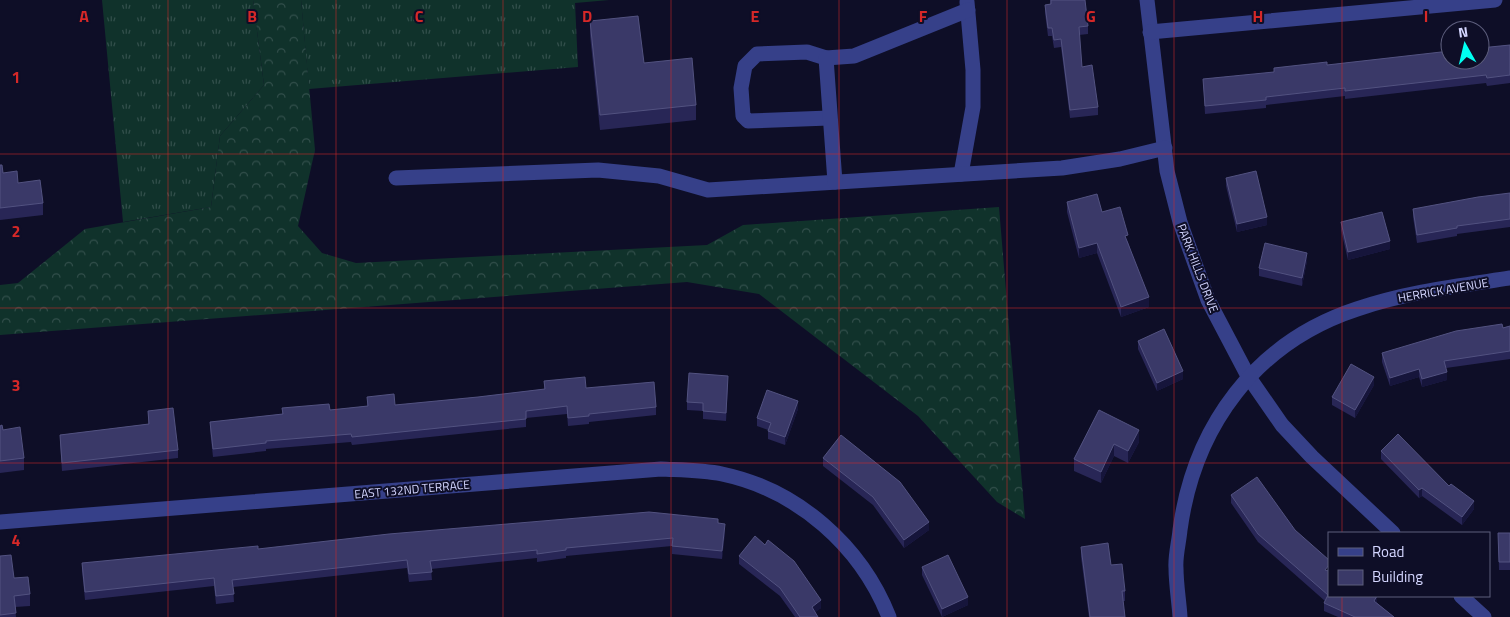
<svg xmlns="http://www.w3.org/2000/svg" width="1510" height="617" font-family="'Titillium Web',sans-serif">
<defs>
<pattern id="grass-tufts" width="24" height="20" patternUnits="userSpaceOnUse" patternTransform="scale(1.25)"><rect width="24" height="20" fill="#10322b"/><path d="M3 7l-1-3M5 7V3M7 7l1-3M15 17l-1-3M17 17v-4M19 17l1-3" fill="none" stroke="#324f4b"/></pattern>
<pattern id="forest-crowns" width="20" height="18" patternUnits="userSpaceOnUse" patternTransform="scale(1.25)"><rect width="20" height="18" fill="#10322b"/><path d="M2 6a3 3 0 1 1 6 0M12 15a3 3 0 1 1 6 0" fill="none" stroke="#324f4b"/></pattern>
</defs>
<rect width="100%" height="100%" fill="#0e0e27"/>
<!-- grass -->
<g fill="url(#grass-tufts)">
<polygon points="102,0 253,0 264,85 220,136 211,207 123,222"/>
<polygon points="301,0 609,0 575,3 578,67 309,89"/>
</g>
<!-- forest -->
<polygon fill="url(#forest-crowns)" points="253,0 301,0 315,150 298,226 322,253 356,263 707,245 743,225 999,207 1025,519 997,502 918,416 759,294 687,282 0,335 0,285 18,283 85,229 211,207 220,136 264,85"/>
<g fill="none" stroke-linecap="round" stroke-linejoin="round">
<!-- minor -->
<g stroke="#364089" stroke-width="15">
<polyline points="1147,0 1167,171 1180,222 1208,300 1248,376 1282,425 1312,457 1393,533"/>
<polyline points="1150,32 1495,0"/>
<polyline points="826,58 807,52 757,54 745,66 741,88 743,116 748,121 829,118"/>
<polyline points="961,174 973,107 973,70 967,2"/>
<polyline points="396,178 598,170 659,176 708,190 1062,168 1120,159 1165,148"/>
<polyline points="835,182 826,58 854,56 968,10"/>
<path d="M0,522l661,-53c20,1 42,1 61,5 76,16 139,72 167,143"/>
<polyline points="1461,596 1484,617"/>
<path d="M1180,617c-1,-16 -4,-33 -4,-49 -1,-12 3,-26 4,-38 14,-104 76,-188 177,-221 50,-17 101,-23 153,-31"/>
</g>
</g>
<!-- wall -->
<g fill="#282656">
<polygon points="1050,0 1080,0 1088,26 1088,34 1079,35 1082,67 1098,107 1098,115 1070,118 1061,47 1054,48 1052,36 1048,36 1045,13 1045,5 1050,4"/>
<polygon points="590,21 696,105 696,120 600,130 590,35"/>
<polygon points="1510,45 1510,83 1487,86 1486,83 1345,99 1345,96 1266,105 1266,108 1205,114 1203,79 1274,72 1274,68 1327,65"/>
<polygon points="0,165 3,173 18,183 43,203 43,215 0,220"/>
<polygon points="1226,178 1267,225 1237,232 1226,186"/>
<polygon points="1510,193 1510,227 1457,234 1457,236 1417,243 1413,217 1413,209"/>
<polygon points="1067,202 1102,212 1128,242 1149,307 1121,317 1097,253 1079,258 1067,212"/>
<polygon points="1341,222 1390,249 1348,260 1341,230"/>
<polygon points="1307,261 1302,286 1259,276 1259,268"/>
<polygon points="1510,326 1510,359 1446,368 1447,380 1422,387 1419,377 1390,386 1382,362 1382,353"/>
<polygon points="1138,341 1183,379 1157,391 1138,349"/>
<polygon points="544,381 586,388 656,407 656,415 589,422 589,424 568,426 567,414 526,418 526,427 352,445 351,442 266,449 266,451 213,457 210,430 210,422 282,414 282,408 330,410 367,406 367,397 395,405 478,397 544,389"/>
<polygon points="728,384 726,421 703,419 703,411 687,410 687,402"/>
<polygon points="1374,385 1355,418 1332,405 1332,397"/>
<polygon points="798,409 785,445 768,439 768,430 757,426 757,418"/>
<polygon points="1099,410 1139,442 1128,463 1114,456 1101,483 1074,471 1074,459"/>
<polygon points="148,411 178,450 178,458 62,471 60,443 60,435 148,424"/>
<polygon points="0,426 24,458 24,470 0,473"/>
<polygon points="1381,451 1449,486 1474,509 1462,525 1422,496 1419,498 1381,459"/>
<polygon points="823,458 929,530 904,548 873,505 823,466"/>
<polygon points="1231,495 1329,596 1377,596 1377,603 1394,617 1338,617 1324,611 1324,603 1325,601 1258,542 1231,503"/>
<polygon points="718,523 725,532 722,559 672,554 672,546 566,556 566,558 537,562 537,558 431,569 432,580 409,582 407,568 233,587 234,602 216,604 214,586 85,600 82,571 82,563 258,549"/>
<polygon points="1498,533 1510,533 1510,570 1499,570"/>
<polygon points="1081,547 1125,591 1125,601 1123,601 1125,617 1089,617 1081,557"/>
<polygon points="0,556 14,578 30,594 30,606 15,607 16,617 0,617"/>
<polygon points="739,556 821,608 815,612 818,617 795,617 780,596 739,564"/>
<polygon points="922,567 968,605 942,617 922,575"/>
</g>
<!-- shaded-wall -->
<g fill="#16153b">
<polygon points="1267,217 1267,225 1237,232 1237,224"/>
<polygon points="1390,241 1390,249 1348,260 1348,252"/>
<polygon points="1097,243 1097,253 1079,258 1079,248"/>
<polygon points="1307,253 1307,261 1302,286 1302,278"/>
<polygon points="1149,297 1149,307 1121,317 1121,307"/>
<polygon points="1419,369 1419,377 1390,386 1390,378"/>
<polygon points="1183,371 1183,379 1157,391 1157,383"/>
<polygon points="1447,372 1447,380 1422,387 1422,379"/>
<polygon points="728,376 728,384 726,421 726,413"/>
<polygon points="1374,377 1374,385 1355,418 1355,410"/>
<polygon points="798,401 798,409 785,445 785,437"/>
<polygon points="1139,430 1139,442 1128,463 1128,451"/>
<polygon points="1114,444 1114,456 1101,483 1101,472"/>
<polygon points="1422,488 1422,496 1419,498 1419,490"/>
<polygon points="1474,501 1474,509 1462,525 1462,517"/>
<polygon points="929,522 929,530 904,548 904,540"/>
<polygon points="725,524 725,532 722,559 722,551"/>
<polygon points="1377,596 1377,602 1374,609 1374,601"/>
<polygon points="968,597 968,605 942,617 942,609"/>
<polygon points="821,600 821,608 812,615 812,607"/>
</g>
<!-- building -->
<g fill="#3a3968" stroke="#525280">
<polygon points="1051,0 1085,0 1088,26 1079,27 1082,67 1092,65 1098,107 1070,110 1061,39 1054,40 1052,28 1048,28 1045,5 1051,4"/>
<polygon points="638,16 644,63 692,58 696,105 600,115 590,21"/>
<polygon points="1510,45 1510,75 1487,78 1486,75 1345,91 1345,88 1266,97 1266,100 1205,106 1203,79 1274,72 1274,68 1327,62 1327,65 1450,51 1450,60 1480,60 1480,48"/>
<polygon points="0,165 2,165 3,173 17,171 18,183 40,180 43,203 0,208"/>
<polygon points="1256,171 1267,217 1237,224 1226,178"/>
<polygon points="1510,193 1510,219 1457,226 1457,228 1417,235 1413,209 1478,197"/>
<polygon points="1097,194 1102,212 1120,207 1128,235 1125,236 1149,297 1121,307 1097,243 1079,248 1067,202"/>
<polygon points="1382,212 1390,241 1348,252 1341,222"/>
<polygon points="1265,243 1307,253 1302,278 1259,268"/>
<polygon points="1502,324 1503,328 1510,326 1510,351 1444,361 1447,372 1422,379 1419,369 1390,378 1382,353 1456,331"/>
<polygon points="1164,329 1183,371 1157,383 1138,341"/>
<polygon points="1351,364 1374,377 1355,410 1332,397"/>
<polygon points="689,373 728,376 726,413 703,411 703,403 687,402"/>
<polygon points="585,377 586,388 654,382 656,407 589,414 589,416 568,418 567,406 526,411 526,419 352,437 351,434 266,441 266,443 213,449 210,422 283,414 282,408 329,404 330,410 368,406 367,397 394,394 395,405 478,397 545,389 544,381"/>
<polygon points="767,390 798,401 785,437 768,431 771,423 757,418"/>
<polygon points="173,408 178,450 62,463 60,435 149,424 148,411"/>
<polygon points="1099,410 1139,430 1128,451 1114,444 1101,472 1074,459"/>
<polygon points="2,425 3,430 20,427 24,458 0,461 0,426"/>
<polygon points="1398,434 1449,486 1451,484 1474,501 1462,517 1422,488 1419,490 1381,451"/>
<polygon points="841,435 900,482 929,522 904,540 873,497 823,458"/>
<polygon points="1257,477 1295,530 1329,560 1329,565 1325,570 1329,571 1329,596 1377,596 1374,601 1394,617 1355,617 1324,603 1328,595 1258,534 1231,495"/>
<polygon points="649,512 718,519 718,523 725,524 722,551 672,546 673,538 566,548 566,550 537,554 537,550 430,561 432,572 409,574 407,560 232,580 234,594 216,596 214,578 85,592 82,563 258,546 258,549 389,534"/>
<polygon points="1498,533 1510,533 1510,562 1499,562"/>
<polygon points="755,536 765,545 768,540 794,561 821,600 812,607 818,617 800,617 780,588 739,556"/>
<polygon points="1108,543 1111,565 1122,564 1125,591 1122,591 1125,617 1090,617 1081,547"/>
<polygon points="11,555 14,578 28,577 30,594 14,596 16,613 0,615 0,556"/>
<polygon points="948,555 968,597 942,609 922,567"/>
</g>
<!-- grid -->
<path fill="none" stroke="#d62828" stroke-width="1" stroke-opacity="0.55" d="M168,0v617M336,0v617M503,0v617M671,0v617M839,0v617M1007,0v617M1174,0v617M1342,0v533M0,154h1510M0,308h1510M0,463h1510M1342,596v21"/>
<g text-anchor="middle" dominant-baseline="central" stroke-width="4" stroke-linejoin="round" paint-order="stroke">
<!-- street labels -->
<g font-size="12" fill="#d4d6ff" stroke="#0e0e27">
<text transform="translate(1198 268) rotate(69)">PARK HILLS DRIVE</text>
<text transform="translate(1443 290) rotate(-10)">HERRICK AVENUE</text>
<text transform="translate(412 489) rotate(-5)">EAST 132ND TERRACE</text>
</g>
</g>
<g font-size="16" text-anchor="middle" font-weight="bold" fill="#d62828" stroke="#0e0e27" stroke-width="4" stroke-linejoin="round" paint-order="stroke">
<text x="84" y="22">A</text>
<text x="252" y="22">B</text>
<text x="419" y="22">C</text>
<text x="587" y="22">D</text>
<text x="755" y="22">E</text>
<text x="923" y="22">F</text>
<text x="1091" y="22">G</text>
<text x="1258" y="22">H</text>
<text x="1426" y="22">I</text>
<text x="16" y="83">1</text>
<text x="16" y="237">2</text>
<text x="16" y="391">3</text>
<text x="16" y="546">4</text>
</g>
<!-- legend -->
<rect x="1328" y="532" width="162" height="65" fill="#0e0e27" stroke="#5d5e7d"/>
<rect x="1338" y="548" width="25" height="8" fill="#364089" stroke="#5d5e7d"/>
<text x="1372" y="557" font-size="15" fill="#d4d6ff">Road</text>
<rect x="1338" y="570" width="25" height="15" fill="#3a3968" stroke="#5d5e7d"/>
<text x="1372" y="582" font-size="15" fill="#d4d6ff">Building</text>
<!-- north arrow -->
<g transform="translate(1465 45) rotate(352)"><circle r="24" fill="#0e0e27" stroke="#5d5e7d"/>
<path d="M0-4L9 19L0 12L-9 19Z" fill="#00fff0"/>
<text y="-8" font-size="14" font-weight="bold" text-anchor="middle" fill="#d4d6ff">N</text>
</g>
</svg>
